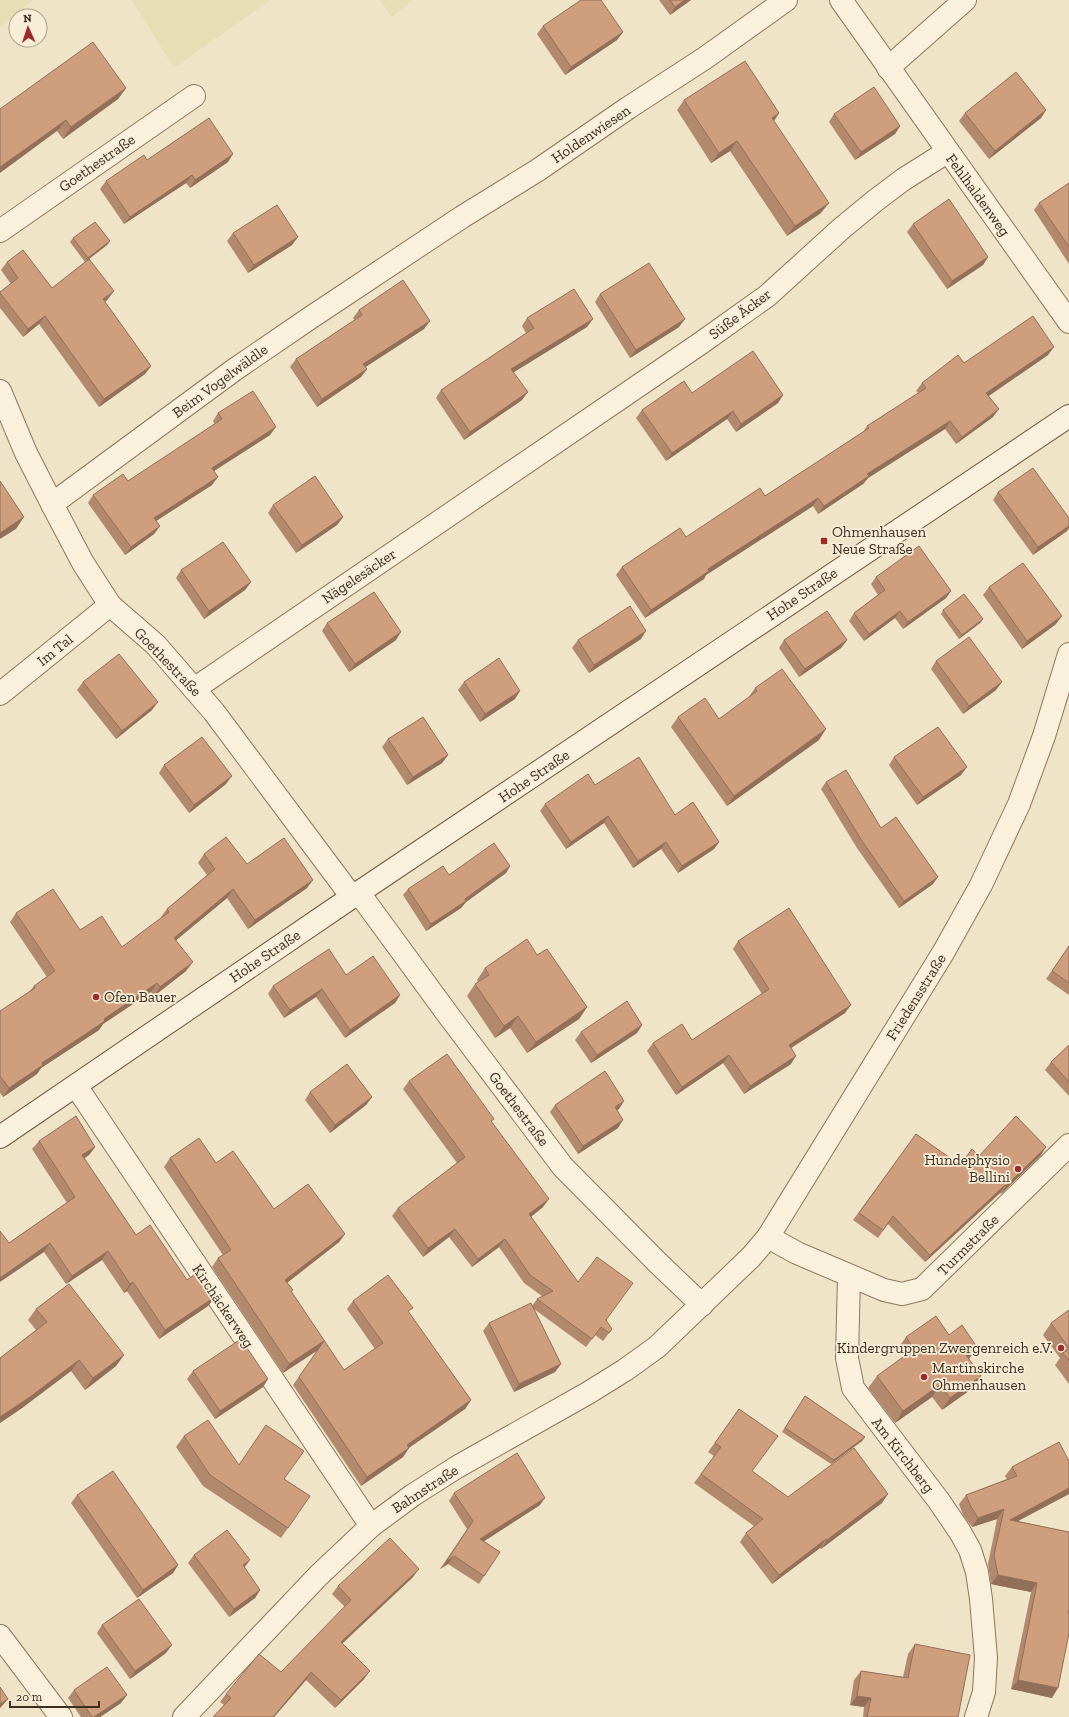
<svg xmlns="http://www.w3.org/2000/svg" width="1069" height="1717" font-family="'Zilla Slab',serif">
<rect width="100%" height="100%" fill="#f0e4c8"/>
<!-- farmland -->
<g fill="#e6deb5">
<polygon points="0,0 33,0 0,28"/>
<polygon points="132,0 270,0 174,68"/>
<polygon points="380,0 413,0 392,17"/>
</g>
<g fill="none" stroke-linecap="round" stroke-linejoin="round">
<!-- minor casing -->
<g stroke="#8d765c" stroke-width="24">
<g id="minor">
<polyline points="841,0 1069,322"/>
<polyline points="888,68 965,0"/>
<polyline points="0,231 194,96"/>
<polyline points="0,391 26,453 52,504 83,563 110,605 156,645 214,712 352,897"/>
<polyline points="52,504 234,370 310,318 462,217 538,170 628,108 705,58 786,0"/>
<polyline points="194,689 701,343 767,296 842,228 876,200 904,179 947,152"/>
<polyline points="0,694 110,605"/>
<polyline points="359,893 449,1016 563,1167 658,1263 702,1305"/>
<polyline points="76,1086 371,1526"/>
<polyline points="768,1237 797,1253 884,1290 902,1294 922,1289 1069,1145"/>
<polyline points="849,1276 847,1358 853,1388 939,1501 960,1532 970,1550 977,1572 981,1599 986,1658 984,1692 976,1717"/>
<polyline points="0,1636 61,1717"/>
<polyline points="184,1717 319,1575 371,1526 413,1495 457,1467 588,1393 625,1370 657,1347 751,1257 768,1237 943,953 981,885 1019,804 1044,736 1069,654"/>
</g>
</g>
<!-- secondary casing -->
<g stroke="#6f573f" stroke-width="24">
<polyline id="secondary" points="0,1137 352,897 1069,416"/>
</g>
<!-- minor -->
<use href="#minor" stroke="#faf1dc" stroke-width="22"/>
<!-- secondary -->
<use href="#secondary" stroke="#faf1dc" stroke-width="22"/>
</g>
<!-- wall -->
<g fill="#b2896c">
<polygon points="659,0 691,0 670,15"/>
<polygon points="543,26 623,32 617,40 565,75 537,34"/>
<polygon points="126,88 118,99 63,139 57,131 0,109"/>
<polygon points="684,100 779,113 774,121 821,213 787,236 730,151 711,163 677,110"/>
<polygon points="1046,110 1041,118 989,159 959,121 965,113"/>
<polygon points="834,114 900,126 895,134 855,160 829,122"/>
<polygon points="228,162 190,188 186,183 124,224 100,189 106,181"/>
<polygon points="1069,183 1069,264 1034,210 1039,203"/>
<polygon points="913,224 988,257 983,265 947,289 907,232"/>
<polygon points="233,233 292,245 248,273 227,241"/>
<polygon points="73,238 110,241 107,245 85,262 70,242"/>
<polygon points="7,262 52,288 108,299 105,302 151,366 145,374 99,407 39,324 23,337 0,308 0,292 11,284 1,270"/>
<polygon points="600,294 679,327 630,358 595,302"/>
<polygon points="359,310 424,329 365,367 367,369 361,377 317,407 290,367 296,359 355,320 353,318"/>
<polygon points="527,318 587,327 514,372 522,400 464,440 436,398 441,390 526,333 522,326"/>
<polygon points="1048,355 989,396 993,417 956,444 945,429 868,478 863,484 818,514 813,506 706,575 704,579 645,618 616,575 622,567 686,537 765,496 863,432 867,426 919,393 916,391 922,383 964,363"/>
<polygon points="692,393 783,395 778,403 736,432 727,419 666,461 636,418 642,410"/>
<polygon points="218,413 270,435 214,471 212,485 156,521 160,526 154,534 125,555 88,503 93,495 128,481 215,424 213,421"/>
<polygon points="998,492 1069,518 1069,528 1067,531 1033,555 993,500"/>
<polygon points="273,505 343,517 337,525 296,553 268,513"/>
<polygon points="181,570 251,582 245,590 204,619 176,578"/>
<polygon points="876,577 951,591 946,598 903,629 895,618 864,641 849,621 854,613 878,595 871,584"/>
<polygon points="989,587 1056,624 1022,649 983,595"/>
<polygon points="943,610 983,619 980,623 959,639 941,614"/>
<polygon points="327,623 396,640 349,672 322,631"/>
<polygon points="641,639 589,673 572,648 578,640"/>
<polygon points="784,640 847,640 841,648 799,677 779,648"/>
<polygon points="936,661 996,690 963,714 931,669"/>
<polygon points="83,682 152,710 116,739 77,690"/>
<polygon points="464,682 515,699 480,722 458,690"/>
<polygon points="755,688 819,740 727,806 671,727 678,717 719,719 748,698"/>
<polygon points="388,739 448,755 442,763 407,785 382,747"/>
<polygon points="894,757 961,775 917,805 889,765"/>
<polygon points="164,765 226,784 189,813 159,773"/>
<polygon points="826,782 881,828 933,884 899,908 857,848 821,789"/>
<polygon points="595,785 675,815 719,842 714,849 678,873 661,849 633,868 604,823 566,849 540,811 545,804"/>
<polygon points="204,854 247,864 307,888 248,929 227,898 176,940 186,971 154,996 151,992 103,1024 99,1030 41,1068 37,1074 3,1097 0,1093 0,1011 29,992 34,986 47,977 10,922 16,913 80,930 122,947 161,918 161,917 167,909 207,875 198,863"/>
<polygon points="510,866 506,873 466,902 461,908 426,931 403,895 408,889 449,875"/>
<polygon points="738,941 845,1013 791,1048 791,1064 744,1094 723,1063 676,1095 647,1051 653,1043 692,1040 762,994 733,949"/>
<polygon points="1069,946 1069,995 1046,979"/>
<polygon points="537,955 587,1007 579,1019 527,1053 510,1028 495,1038 467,996 475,984 478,982 477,980 485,968"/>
<polygon points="346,975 400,995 395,1003 345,1038 316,997 284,1018 268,994 273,986"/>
<polygon points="642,1025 637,1033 591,1063 575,1040 581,1032"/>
<polygon points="1069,1045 1069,1096 1045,1070 1051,1062"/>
<polygon points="409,1081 491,1122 543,1207 531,1217 612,1329 603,1341 595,1335 586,1347 534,1309 561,1364 555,1372 514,1392 483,1331 489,1323 532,1306 537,1299 542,1296 524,1283 499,1247 472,1267 449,1237 423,1257 392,1216 398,1208 457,1163 403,1089"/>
<polygon points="310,1092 372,1097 366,1105 330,1133 305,1100"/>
<polygon points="555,1105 619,1109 617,1110 618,1128 578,1154 550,1112"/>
<polygon points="916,1134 960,1165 979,1156 1041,1155 1001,1194 1000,1193 925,1262 888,1224 878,1238 853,1220"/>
<polygon points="39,1141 95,1147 89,1155 84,1158 136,1235 187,1280 215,1297 208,1306 159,1339 127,1291 124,1293 102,1260 66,1284 44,1252 9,1243 67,1203 32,1149"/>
<polygon points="170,1158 216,1163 274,1209 345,1234 339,1242 287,1283 293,1290 291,1292 344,1370 375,1349 347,1309 353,1301 409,1313 471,1400 465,1409 409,1448 403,1457 361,1486 293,1385 318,1350 283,1373 212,1267 218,1258 223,1255 164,1167"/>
<polygon points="36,1309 124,1355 116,1366 85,1390 71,1371 22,1408 0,1423 0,1358 36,1330 28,1320"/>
<polygon points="1069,1310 1069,1384 1055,1365 1060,1358 1043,1335 1051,1323"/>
<polygon points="949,1335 969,1359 981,1376 973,1388 942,1410 932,1397 895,1423 868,1388 877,1376 904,1357 898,1348 906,1337"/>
<polygon points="193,1371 268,1379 263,1387 215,1419 187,1379"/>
<polygon points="805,1396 865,1437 862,1441 831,1464 782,1432"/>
<polygon points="739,1409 752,1472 788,1497 882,1503 821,1549 820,1548 772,1584 740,1542 746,1533 754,1526 694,1483 714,1456 708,1452"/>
<polygon points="184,1436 239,1465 284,1479 310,1496 281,1538 203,1486 176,1447"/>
<polygon points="1069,1461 1069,1494 1018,1521 1069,1532 1052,1698 1011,1689 1031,1592 991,1584 988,1564 997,1519 972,1527 963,1515 959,1504 966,1495 1007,1479 1005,1476 1012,1467"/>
<polygon points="454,1493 540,1505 484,1541 500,1552 479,1584 448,1564 440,1569 467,1529 449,1501"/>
<polygon points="77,1495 178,1565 173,1573 137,1598 71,1503"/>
<polygon points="194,1555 244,1568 260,1590 255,1598 229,1617 188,1563"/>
<polygon points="413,1577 342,1644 364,1679 335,1708 306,1680 274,1717 213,1717 224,1705 220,1702 226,1694 281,1672 345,1607 332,1594 338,1586"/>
<polygon points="102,1625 166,1653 130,1679 97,1633"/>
<polygon points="915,1644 958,1717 863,1717 864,1707 850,1705 854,1680 861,1671 903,1677 908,1654"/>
<polygon points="74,1690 121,1703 100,1717 81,1717 68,1698"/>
</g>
<!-- shaded-wall -->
<g fill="#916f58">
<polygon points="685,0 691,0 670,15 675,7"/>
<polygon points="623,32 617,40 565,75 571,67"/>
<polygon points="126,88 118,99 63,139 71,127"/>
<polygon points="1046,110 1041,118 989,159 995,151"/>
<polygon points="779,113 772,124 772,118"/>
<polygon points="66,120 57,131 0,173 0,167"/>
<polygon points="900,126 895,134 855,160 861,152"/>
<polygon points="737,141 730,151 711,163 719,153"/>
<polygon points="233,154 228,162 190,188 195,180"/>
<polygon points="192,175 186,183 124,224 130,217"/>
<polygon points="829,203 821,213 787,236 795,226"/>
<polygon points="298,237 292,245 248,273 254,265"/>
<polygon points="110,241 107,245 85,262 88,258"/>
<polygon points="988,257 983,265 947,289 952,281"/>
<polygon points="114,291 108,299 98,307 103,299"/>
<polygon points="45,316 39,324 23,337 28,329"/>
<polygon points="593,319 587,327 506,377 511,369"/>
<polygon points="685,319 679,327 630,358 636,350"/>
<polygon points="430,321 424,329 358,372 363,364"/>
<polygon points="1054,347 1048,355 981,401 986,393"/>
<polygon points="151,366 145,374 99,407 104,399"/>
<polygon points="367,369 361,377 317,407 322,399"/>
<polygon points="528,392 522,400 464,440 470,432"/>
<polygon points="783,395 778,403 736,432 741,424"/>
<polygon points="999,409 993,417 956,444 962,437"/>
<polygon points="733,411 727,419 666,461 672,453"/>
<polygon points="950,421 945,429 868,478 863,484 818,514 824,506 867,474"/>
<polygon points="276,427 270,435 206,476 212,468"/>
<polygon points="218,477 212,485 148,526 154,518"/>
<polygon points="818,498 813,506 706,575 704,579 645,618 651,610 708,569"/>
<polygon points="24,517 16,529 0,539 0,533"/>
<polygon points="343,517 337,525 296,553 302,545"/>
<polygon points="160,526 154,534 125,555 131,547"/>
<polygon points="1069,526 1069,528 1067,531 1033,555 1038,547"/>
<polygon points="251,582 245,590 204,619 209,611"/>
<polygon points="951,591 946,598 903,629 908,622"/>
<polygon points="900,611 895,618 864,641 869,634"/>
<polygon points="1062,616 1056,624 1022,649 1027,641"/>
<polygon points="983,619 980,623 959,639 962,635"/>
<polygon points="646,631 641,639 589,673 594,665"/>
<polygon points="401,632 396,640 349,672 355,664"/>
<polygon points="847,640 841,648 799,677 805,669"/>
<polygon points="1002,682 996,690 963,714 969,706"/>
<polygon points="520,691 515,699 480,722 485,714"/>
<polygon points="158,702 152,710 116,739 122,731"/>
<polygon points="826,729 819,740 727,806 734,796"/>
<polygon points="448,755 442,763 407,785 413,777"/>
<polygon points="967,767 961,775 917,805 923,797"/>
<polygon points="232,776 226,784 189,813 194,805"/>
<polygon points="608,816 604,823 566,849 571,842"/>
<polygon points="666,842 661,849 633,868 638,861"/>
<polygon points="719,842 714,849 678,873 682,866"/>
<polygon points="510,866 506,873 466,902 461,908 426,931 431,924"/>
<polygon points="938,877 933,884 899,908 904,901"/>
<polygon points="313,880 307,888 248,929 255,920"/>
<polygon points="233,889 227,898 168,947 174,938"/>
<polygon points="193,962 186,971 154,996 160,987"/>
<polygon points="157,983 151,992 103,1024 99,1030 41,1068 37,1074 3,1097 9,1088 42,1063 104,1019"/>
<polygon points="322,989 316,997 284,1018 290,1010"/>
<polygon points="400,995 395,1003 345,1038 350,1030"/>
<polygon points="851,1005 845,1013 783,1053 789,1045"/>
<polygon points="587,1007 579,1019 527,1053 536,1042"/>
<polygon points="518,1016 510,1028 495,1038 504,1026"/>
<polygon points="642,1025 637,1033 591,1063 597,1055"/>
<polygon points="729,1055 723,1063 676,1095 682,1087"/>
<polygon points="796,1056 791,1064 744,1094 750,1086"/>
<polygon points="372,1097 366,1105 330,1133 335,1125"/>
<polygon points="624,1101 619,1109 609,1115 615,1107"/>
<polygon points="623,1120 618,1128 578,1154 583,1146"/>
<polygon points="95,1147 89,1155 76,1164 82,1155"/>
<polygon points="1046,1147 1041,1155 1001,1194 1006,1186"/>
<polygon points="1005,1185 1000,1193 925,1262 930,1255"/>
<polygon points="549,1199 543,1207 523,1223 529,1214"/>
<polygon points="455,1229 449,1237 423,1257 428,1248"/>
<polygon points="345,1234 339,1242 279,1289 285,1280"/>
<polygon points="505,1239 499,1247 472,1267 478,1259"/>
<polygon points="50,1243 44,1252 0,1282 0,1278"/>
<polygon points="108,1251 102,1260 66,1284 72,1276"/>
<polygon points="133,1282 127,1291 124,1293 130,1284"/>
<polygon points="215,1297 208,1306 159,1339 165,1330"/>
<polygon points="324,1341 318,1350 283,1373 289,1364"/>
<polygon points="977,1347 969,1359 958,1367 966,1355"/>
<polygon points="124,1355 116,1366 85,1390 93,1378"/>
<polygon points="79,1360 71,1371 22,1408 0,1423 0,1417"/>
<polygon points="561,1364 555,1372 514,1392 519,1384"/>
<polygon points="981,1376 973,1388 942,1410 950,1398"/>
<polygon points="268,1379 263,1387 215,1419 220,1411"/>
<polygon points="940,1385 932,1397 895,1423 903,1411"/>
<polygon points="471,1400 465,1409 401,1453 407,1445"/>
<polygon points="865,1437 862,1441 831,1464 834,1460"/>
<polygon points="409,1448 403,1457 361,1486 367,1477"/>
<polygon points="1069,1488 1069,1494 1003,1529 1010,1520"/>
<polygon points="888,1494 882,1503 821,1549 827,1540"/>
<polygon points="545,1498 540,1505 475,1547 480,1539"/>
<polygon points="1004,1509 997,1519 972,1527 978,1518"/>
<polygon points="826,1539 820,1548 772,1584 779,1575"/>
<polygon points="454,1556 448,1564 440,1569 446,1562"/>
<polygon points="250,1560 244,1568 243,1565"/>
<polygon points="178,1565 173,1573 137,1598 143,1590"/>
<polygon points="419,1569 413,1577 335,1650 341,1642"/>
<polygon points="998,1575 1037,1583 1031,1592 991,1584"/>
<polygon points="260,1590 255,1598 229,1617 234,1609"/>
<polygon points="172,1645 166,1653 130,1679 135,1671"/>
<polygon points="370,1671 364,1679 335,1708 341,1700"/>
<polygon points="311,1672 306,1680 274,1717 273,1717"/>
<polygon points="1018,1680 1058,1688 1052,1698 1011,1689"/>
<polygon points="127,1695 121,1703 100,1717 94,1717"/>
<polygon points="857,1696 871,1698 864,1707 850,1705"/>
<polygon points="8,1699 2,1706 0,1708 0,1704"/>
</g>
<!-- building -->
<g fill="#cf9f7d" stroke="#916f58">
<polygon points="581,0 601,0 623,32 571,67 543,26"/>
<polygon points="670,0 685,0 675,7"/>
<polygon points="93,42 126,88 71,127 66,120 0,167 0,109"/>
<polygon points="745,61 779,113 772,118 829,203 795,226 737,141 719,153 684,100"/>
<polygon points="1016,72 1046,110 995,151 965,113"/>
<polygon points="874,87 900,126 861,152 834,114"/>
<polygon points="209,118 233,154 195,180 192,175 130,217 106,181 144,155 147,160"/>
<polygon points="1069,183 1069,247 1039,203"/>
<polygon points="949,199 988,257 952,281 913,224"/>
<polygon points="277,205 298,237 254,265 233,233"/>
<polygon points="95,222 110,241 88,258 73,238"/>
<polygon points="23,250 52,288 89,259 114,291 103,299 151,366 104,399 45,316 28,329 0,293 0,292 18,278 7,262"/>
<polygon points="649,263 685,319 636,350 600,294"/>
<polygon points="403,280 430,321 363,364 367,369 322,399 296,359 362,315 359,310"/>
<polygon points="574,289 593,319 511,369 528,392 470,432 441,390 534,328 527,318"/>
<polygon points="1033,316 1054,347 986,393 999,409 962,437 950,421 867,474 869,476 824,506 818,498 708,569 709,571 651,610 622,567 680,528 686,537 760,488 765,496 869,428 867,426 926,388 922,383 958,355 964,363"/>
<polygon points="753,351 783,395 741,424 733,411 672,453 642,410 684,381 692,393"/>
<polygon points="253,391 276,427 212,468 218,477 154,518 160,526 131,547 93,495 123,474 128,481 222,419 218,413"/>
<polygon points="1033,468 1069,518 1069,526 1038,547 998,492"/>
<polygon points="315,476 343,517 302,545 273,505"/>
<polygon points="0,481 24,517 0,533"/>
<polygon points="223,542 251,582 209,611 181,570"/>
<polygon points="919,546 951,591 908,622 900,611 869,634 854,613 885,590 876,577"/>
<polygon points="1023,563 1062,616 1027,641 989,587"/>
<polygon points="374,592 401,632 355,664 327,623"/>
<polygon points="964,594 983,619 962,635 943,610"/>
<polygon points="630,606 646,631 594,665 578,640"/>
<polygon points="827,611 847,640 805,669 784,640"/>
<polygon points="969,637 1002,682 969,706 936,661"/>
<polygon points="119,654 158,702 122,731 83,682"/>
<polygon points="499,658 520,691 485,714 464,682"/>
<polygon points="782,669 826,729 734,796 678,717 705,698 719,719 757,691 755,688"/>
<polygon points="423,717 448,755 413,777 388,739"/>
<polygon points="938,727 967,767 923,797 894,757"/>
<polygon points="202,737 232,776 194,805 164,765"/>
<polygon points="639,757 675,815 693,802 719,842 682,866 666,842 638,861 608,816 571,842 545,804 588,774 595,785"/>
<polygon points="846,770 881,828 896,817 938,877 904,901 862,841 826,782"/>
<polygon points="226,837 247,864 284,838 313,880 255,920 233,889 174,938 193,962 160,987 157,983 104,1019 105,1021 42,1063 43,1065 9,1088 0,1076 0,1011 35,988 34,986 55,971 16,913 53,889 80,930 102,916 122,947 169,912 167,909 215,869 204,854"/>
<polygon points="494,843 510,866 465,899 466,901 431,924 408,889 443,866 449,875"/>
<polygon points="789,908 851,1005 789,1045 796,1056 750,1086 729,1055 682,1087 653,1043 682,1024 692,1040 769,989 738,941"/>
<polygon points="527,939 537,955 547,949 587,1007 536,1042 518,1016 504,1026 475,984 489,975 485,968"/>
<polygon points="1069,946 1069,983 1052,971"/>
<polygon points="329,949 346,975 373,956 400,995 350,1030 322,989 290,1010 273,986"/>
<polygon points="627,1001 642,1025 597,1055 581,1032"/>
<polygon points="1069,1045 1069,1082 1051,1062"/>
<polygon points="447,1054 494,1119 491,1121 549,1199 529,1214 578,1282 597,1257 633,1283 606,1320 612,1329 609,1333 601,1327 592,1339 537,1299 553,1291 530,1275 505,1239 478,1259 455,1229 428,1248 398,1208 465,1157 409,1081"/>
<polygon points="347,1064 372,1097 335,1125 310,1092"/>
<polygon points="605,1071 624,1101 615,1107 623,1120 583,1146 555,1105"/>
<polygon points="76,1116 95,1147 82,1155 136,1235 150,1225 187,1280 198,1272 215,1297 165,1330 133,1282 130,1284 108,1251 72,1276 50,1243 0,1278 0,1231 9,1243 75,1197 39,1141"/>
<polygon points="1016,1116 1046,1147 1006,1186 1005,1185 930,1255 893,1216 883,1230 859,1213 916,1134 960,1165 972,1149 979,1156"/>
<polygon points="199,1138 216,1163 233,1151 274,1209 308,1184 345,1234 285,1280 293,1290 291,1291 344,1370 383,1343 353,1301 388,1275 413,1308 408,1311 471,1400 407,1445 409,1448 367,1477 299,1377 324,1341 289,1364 218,1258 231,1250 170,1158"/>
<polygon points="69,1284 124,1355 93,1378 79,1360 30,1397 0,1417 0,1358 47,1322 36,1309"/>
<polygon points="531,1303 561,1364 519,1384 489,1323"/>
<polygon points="1069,1310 1069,1348 1051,1323"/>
<polygon points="936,1316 949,1335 962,1325 977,1347 966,1355 981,1376 950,1398 940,1385 903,1411 877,1376 914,1349 906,1337"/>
<polygon points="241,1339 268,1379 220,1411 193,1371"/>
<polygon points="1069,1349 1069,1361 1063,1353"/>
<polygon points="805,1396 865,1437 834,1460 785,1428"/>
<polygon points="739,1409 778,1436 752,1471 788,1497 854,1448 888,1494 827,1540 826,1539 779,1575 746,1533 763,1519 701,1474 721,1447 715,1443"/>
<polygon points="208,1420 239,1465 266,1425 304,1451 284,1479 310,1496 288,1528 210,1475 184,1436"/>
<polygon points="1059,1442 1069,1461 1069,1488 1010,1520 1069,1532 1069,1609 1068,1613 1069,1613 1069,1633 1058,1688 1018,1680 1037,1583 998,1575 994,1555 1004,1509 978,1518 970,1505 966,1495 1017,1476 1012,1467"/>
<polygon points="517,1453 545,1498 480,1539 500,1552 484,1576 454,1556 446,1562 473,1521 454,1493"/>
<polygon points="113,1471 178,1565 143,1590 77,1495"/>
<polygon points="227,1530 250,1560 243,1565 260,1590 234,1609 194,1555"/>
<polygon points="390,1538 419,1569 341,1642 370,1671 341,1700 311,1672 273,1717 213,1717 231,1698 226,1694 259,1654 281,1672 351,1600 338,1586"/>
<polygon points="139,1599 172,1645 135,1671 102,1625"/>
<polygon points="915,1644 970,1655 958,1717 867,1717 871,1698 857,1696 861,1671 908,1678"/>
<polygon points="107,1667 127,1695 94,1717 92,1717 74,1690"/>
<polygon points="0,1687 8,1699 0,1704"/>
</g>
<!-- markers -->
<g fill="#9e2a2b" stroke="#f7eed8" stroke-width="1.5">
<rect x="820" y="537" width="8" height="8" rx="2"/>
<circle cx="96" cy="997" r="4"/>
<circle cx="1018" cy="1169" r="4"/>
<circle cx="1061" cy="1348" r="4"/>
<circle cx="924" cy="1377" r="4"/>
</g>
<g text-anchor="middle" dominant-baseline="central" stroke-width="3.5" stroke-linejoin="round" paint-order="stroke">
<!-- street labels -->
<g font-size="15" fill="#3d2e20" stroke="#f7eed8">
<text transform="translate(591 134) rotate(-34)">Holdenwiesen</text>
<text transform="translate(97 163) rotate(-35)">Goethestraße</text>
<text transform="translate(978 195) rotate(54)">Fehlhaldenweg</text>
<text transform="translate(740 314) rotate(-37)">Süße Äcker</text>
<text transform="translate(220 381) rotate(-36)">Beim Vogelwäldle</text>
<text transform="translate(359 576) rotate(-34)">Nägelesäcker</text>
<text transform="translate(802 594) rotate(-34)">Hohe Straße</text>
<text transform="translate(55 650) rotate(-39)">Im Tal</text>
<text transform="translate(168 662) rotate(46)">Goethestraße</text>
<text transform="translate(534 776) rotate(-34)">Hohe Straße</text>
<text transform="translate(265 956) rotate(-34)">Hohe Straße</text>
<text transform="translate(916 997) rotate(-58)">Friedensstraße</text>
<text transform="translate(519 1109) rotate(53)">Goethestraße</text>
<text transform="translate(968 1245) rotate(-45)">Turmstraße</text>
<text transform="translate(223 1306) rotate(56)">Kirchäckerweg</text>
<text transform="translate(903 1455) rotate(52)">Am Kirchberg</text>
<text transform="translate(425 1489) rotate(-33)">Bahnstraße</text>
</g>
<!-- poi labels -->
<g font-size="15" fill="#3d2e20" stroke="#f7eed8" text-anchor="start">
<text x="832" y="532">Ohmenhausen<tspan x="832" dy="17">Neue Straße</tspan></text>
<text x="104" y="997">Ofen Bauer</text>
<text x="1010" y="1160" text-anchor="end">Hundephysio<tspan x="1010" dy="17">Bellini</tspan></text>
<text x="1053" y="1348" text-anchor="end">Kindergruppen Zwergenreich e.V.</text>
<text x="932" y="1368">Martinskirche<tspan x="932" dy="17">Ohmenhausen</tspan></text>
</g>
</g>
<!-- north arrow -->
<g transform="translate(28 28) rotate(357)"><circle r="19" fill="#f7eed8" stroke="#ada18e"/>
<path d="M0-3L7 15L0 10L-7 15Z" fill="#9e2a2b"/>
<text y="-6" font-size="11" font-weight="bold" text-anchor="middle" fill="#3d2e20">N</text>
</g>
<!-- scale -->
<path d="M10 1701v6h89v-6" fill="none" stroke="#3d2e20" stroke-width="2"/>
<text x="16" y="1701" font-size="12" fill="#3d2e20" stroke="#f7eed8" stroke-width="3" paint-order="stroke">20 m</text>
</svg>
